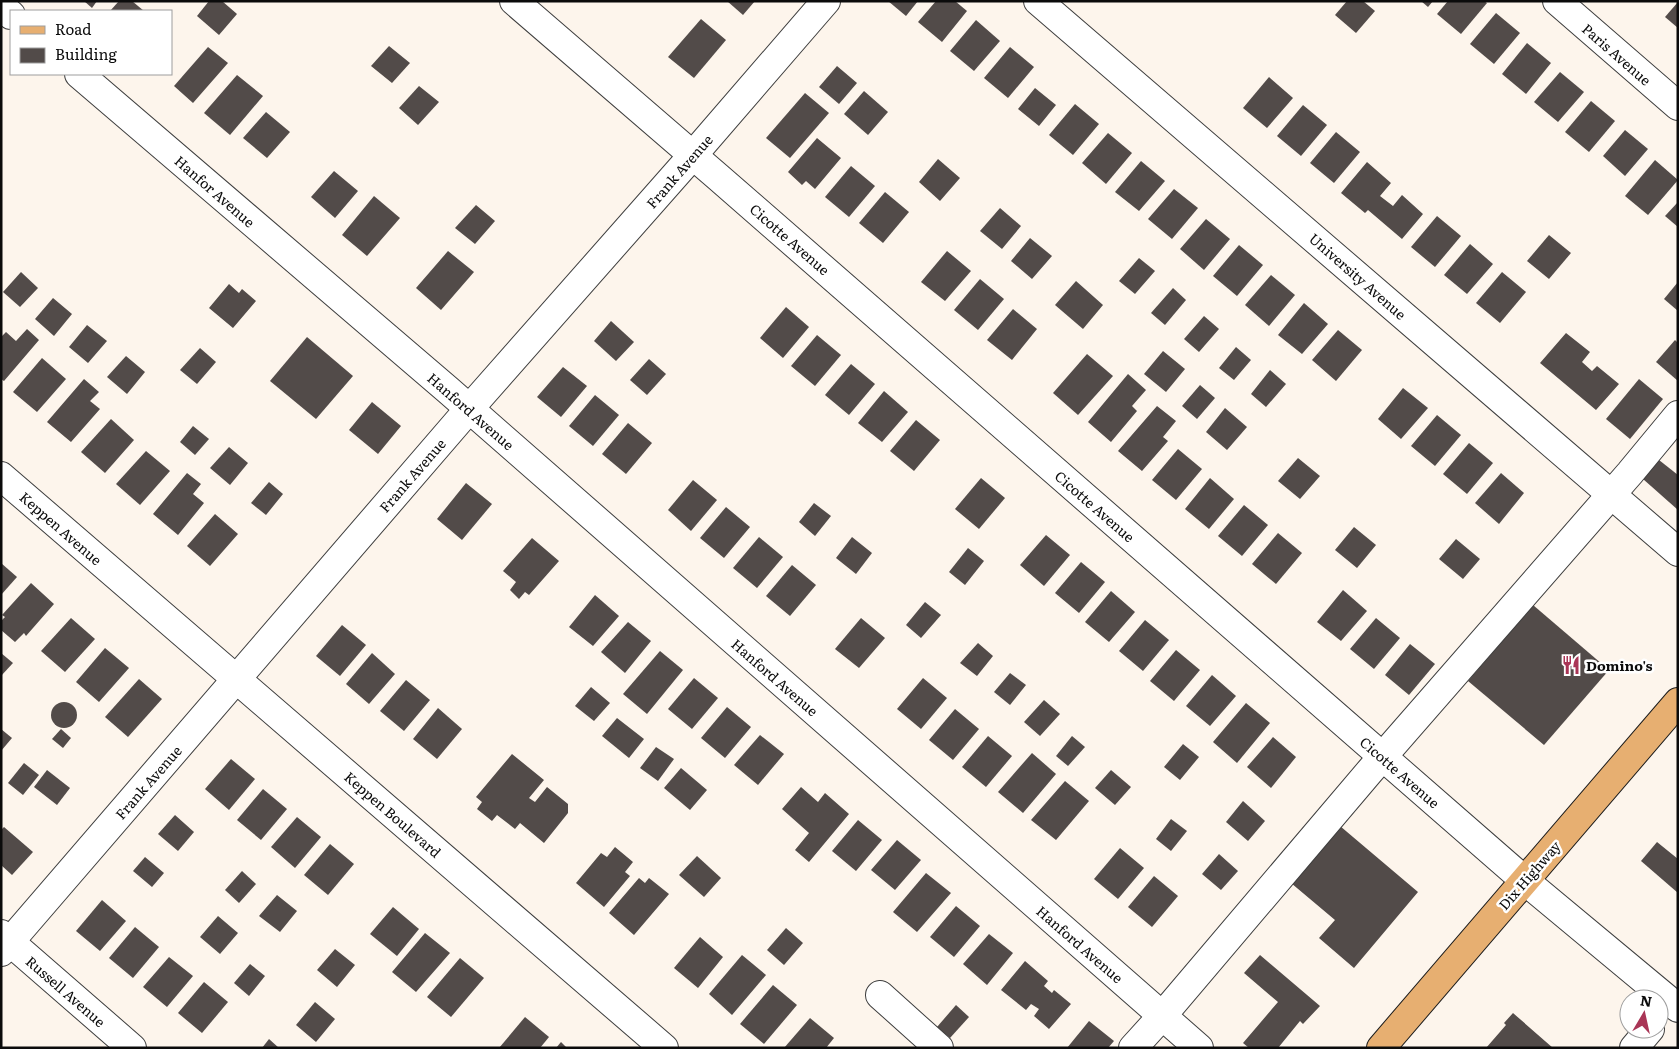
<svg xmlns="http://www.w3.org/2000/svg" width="1679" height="1049" font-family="Literata,serif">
<rect width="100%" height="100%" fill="#fdf5ec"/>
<!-- building -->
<g fill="#524b49">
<polygon points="84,1 97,1 92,8"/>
<polygon points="119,1 132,1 144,11 110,11"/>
<polygon points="209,1 222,1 237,14 219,35 197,16"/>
<polygon points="727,1 755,1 743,15"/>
<polygon points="888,1 918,1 906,16"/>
<polygon points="936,1 955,1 967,11 942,42 918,22"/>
<polygon points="1347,1 1363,1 1375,11 1356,33 1335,15"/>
<polygon points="1421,1 1433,1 1428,7"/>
<polygon points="1448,1 1484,1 1487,3 1461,34 1437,14"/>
<polygon points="1678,2 1678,28 1665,17"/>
<polygon points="1496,13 1520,33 1494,64 1470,44"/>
<polygon points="701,19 726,40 694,78 668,57"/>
<polygon points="976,20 1000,41 974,71 950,51"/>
<polygon points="1527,43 1551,63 1526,94 1502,74"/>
<polygon points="389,46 410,63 392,83 371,66"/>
<polygon points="208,47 228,63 193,103 174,86"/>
<polygon points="1010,47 1034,67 1008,98 984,78"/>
<polygon points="837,66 857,83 839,104 819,87"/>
<polygon points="1560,72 1584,92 1558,122 1534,102"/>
<polygon points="237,75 263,96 230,135 204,113"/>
<polygon points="1269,77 1293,98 1267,128 1243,108"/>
<polygon points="419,86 439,102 418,125 399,108"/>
<polygon points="1035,88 1056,105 1039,126 1018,109"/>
<polygon points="864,91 888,112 868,135 844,114"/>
<polygon points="805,93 829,113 790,158 766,138"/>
<polygon points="1591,101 1615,121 1589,152 1565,132"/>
<polygon points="1075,104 1099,124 1073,155 1049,135"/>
<polygon points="1303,105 1327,125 1301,156 1277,136"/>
<polygon points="266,112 290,132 267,158 243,138"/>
<polygon points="1625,130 1648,149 1625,176 1603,156"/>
<polygon points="1336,132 1360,152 1334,183 1310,163"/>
<polygon points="1108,133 1132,153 1106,184 1082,163"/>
<polygon points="817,138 841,158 815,189 806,181 802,185 788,172"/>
<polygon points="938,159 960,178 940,201 919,182"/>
<polygon points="1655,160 1678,180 1648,215 1625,196"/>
<polygon points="1141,161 1165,181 1139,211 1115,192"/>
<polygon points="1367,162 1391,183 1380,196 1393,206 1402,195 1423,214 1402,239 1368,210 1365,213 1341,193"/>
<polygon points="851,166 875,186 849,217 825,197"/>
<polygon points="334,171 358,191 335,218 311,197"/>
<polygon points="1174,189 1198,208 1172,239 1148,219"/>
<polygon points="885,192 909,212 883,243 859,223"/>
<polygon points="374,196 400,218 367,256 342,235"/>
<polygon points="1678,202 1678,227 1665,216"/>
<polygon points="476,205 495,221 475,244 455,228"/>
<polygon points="1000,208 1021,226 1002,249 980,231"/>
<polygon points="1437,216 1461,236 1435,267 1411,247"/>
<polygon points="1206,219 1230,239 1204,270 1180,249"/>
<polygon points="1549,235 1571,253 1549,279 1527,261"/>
<polygon points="1030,238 1052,256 1032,279 1011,261"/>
<polygon points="1470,244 1493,264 1467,294 1444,275"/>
<polygon points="1239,245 1263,265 1237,296 1213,276"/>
<polygon points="448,251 474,272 441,310 416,288"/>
<polygon points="947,251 971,271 945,301 921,282"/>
<polygon points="1139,258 1155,271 1135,294 1119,281"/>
<polygon points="21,272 38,288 20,307 3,292"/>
<polygon points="1502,272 1526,292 1500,323 1476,303"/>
<polygon points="1271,275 1295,295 1269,326 1245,305"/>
<polygon points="980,279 1004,299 978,330 954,310"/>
<polygon points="1076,281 1103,305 1083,329 1055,305"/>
<polygon points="1678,282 1678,311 1664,299"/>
<polygon points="229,284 239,293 242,289 256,301 233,328 209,308"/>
<polygon points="1173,288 1186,300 1165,325 1151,313"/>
<polygon points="53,298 72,314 54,336 35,319"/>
<polygon points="1304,303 1328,324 1302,354 1278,335"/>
<polygon points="786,307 809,327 783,358 760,338"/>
<polygon points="1013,309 1037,329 1012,360 987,340"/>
<polygon points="1204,316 1219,329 1199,352 1184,339"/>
<polygon points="611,321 634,342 616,361 594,341"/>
<polygon points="87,325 107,341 88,363 69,347"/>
<polygon points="27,329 39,340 4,381 1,379 1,337 6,332 16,341"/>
<polygon points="1338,330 1362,350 1336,381 1312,360"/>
<polygon points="1566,333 1590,352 1582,362 1592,371 1597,366 1619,384 1596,410 1540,363"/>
<polygon points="817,335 841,355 815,386 791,366"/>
<polygon points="307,337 353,376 316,419 270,381"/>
<polygon points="1675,340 1678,343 1678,381 1656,362"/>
<polygon points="1236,347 1251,360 1234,380 1219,368"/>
<polygon points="200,348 216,362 197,384 180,370"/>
<polygon points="1163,351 1185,369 1166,392 1144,374"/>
<polygon points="1087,354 1113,376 1078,415 1053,393"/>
<polygon points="126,356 145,372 127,394 107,377"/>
<polygon points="42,358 66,379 37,412 13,392"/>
<polygon points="649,359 666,374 647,395 630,380"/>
<polygon points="851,364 875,384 849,415 825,395"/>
<polygon points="563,367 587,386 561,417 537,397"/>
<polygon points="1270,370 1286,384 1266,407 1251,394"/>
<polygon points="1128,374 1146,390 1132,406 1137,411 1111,442 1088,422"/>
<polygon points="84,379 99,392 90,401 100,409 71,442 47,422"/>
<polygon points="1639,379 1663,399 1630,439 1606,419"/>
<polygon points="1200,385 1215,398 1197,419 1182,406"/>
<polygon points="1403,388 1428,408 1401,439 1378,419"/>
<polygon points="884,391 908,412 882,442 858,423"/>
<polygon points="595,395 619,415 593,446 569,426"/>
<polygon points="372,402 401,426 378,454 349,430"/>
<polygon points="1157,406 1176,421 1163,437 1168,441 1142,471 1118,451"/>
<polygon points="1225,408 1247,427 1227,450 1206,432"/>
<polygon points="1437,415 1461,435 1435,466 1411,446"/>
<polygon points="111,419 134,440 105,473 81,452"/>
<polygon points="916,420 940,440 914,471 890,451"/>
<polygon points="628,423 652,443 626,474 602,454"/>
<polygon points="193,426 209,439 195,455 180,442"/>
<polygon points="1469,443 1493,463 1467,494 1443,474"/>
<polygon points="229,447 248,463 230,485 210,468"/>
<polygon points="1178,449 1202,469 1176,500 1152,480"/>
<polygon points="146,451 170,471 140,505 116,484"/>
<polygon points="1298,458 1320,476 1300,499 1278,481"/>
<polygon points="1659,460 1678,475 1678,510 1643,479"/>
<polygon points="187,473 201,484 193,494 204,503 178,535 153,514"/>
<polygon points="1501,473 1524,493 1499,524 1475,503"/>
<polygon points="981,478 1005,498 979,529 955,509"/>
<polygon points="1210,478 1234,499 1209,529 1185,509"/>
<polygon points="693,480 717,500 691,531 668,510"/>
<polygon points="269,482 283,494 266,515 251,503"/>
<polygon points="466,483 492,504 462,540 437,519"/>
<polygon points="814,503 831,516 815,536 799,522"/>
<polygon points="1244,505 1268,525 1242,556 1218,536"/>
<polygon points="726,507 750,527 724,558 700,538"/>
<polygon points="215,514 238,534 210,566 187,546"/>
<polygon points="1354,527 1376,545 1357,568 1335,550"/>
<polygon points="1278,533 1302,553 1276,584 1252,564"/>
<polygon points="1046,535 1070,555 1044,586 1020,565"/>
<polygon points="759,537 783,557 757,588 733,568"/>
<polygon points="852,537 872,553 856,574 836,558"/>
<polygon points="532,538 559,561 529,595 525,592 519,599 510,590 516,582 503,571"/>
<polygon points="1456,539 1480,559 1463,579 1439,559"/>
<polygon points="968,548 984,561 965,585 949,572"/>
<polygon points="1081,562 1105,582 1079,613 1055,593"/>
<polygon points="1,563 17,577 1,595"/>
<polygon points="792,565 816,585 790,616 766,596"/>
<polygon points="31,583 54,604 26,636 24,633 15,642 1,630 1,621 5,617 2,615"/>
<polygon points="1343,590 1367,611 1341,641 1317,622"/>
<polygon points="1111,591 1135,612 1109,642 1085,622"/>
<polygon points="595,595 619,616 593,646 569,627"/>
<polygon points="925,602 941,615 921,638 906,625"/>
<polygon points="1533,605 1609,670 1544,745 1468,681"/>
<polygon points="71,618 95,639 65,672 41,651"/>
<polygon points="861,618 885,638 859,668 835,649"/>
<polygon points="1376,618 1400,638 1374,669 1350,649"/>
<polygon points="1145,620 1169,640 1143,671 1119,651"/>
<polygon points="628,622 651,641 625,673 601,652"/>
<polygon points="342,625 366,645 340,676 316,656"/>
<polygon points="978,643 993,656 977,676 960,663"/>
<polygon points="1410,644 1435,664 1409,695 1385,675"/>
<polygon points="105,648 129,668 99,702 76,682"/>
<polygon points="1176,650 1200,670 1174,701 1150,681"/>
<polygon points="660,651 683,670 647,714 623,694"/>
<polygon points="1,653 13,663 1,676"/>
<polygon points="372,653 395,674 369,704 346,684"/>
<polygon points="1010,673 1026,685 1010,705 994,692"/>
<polygon points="1212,675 1236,696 1210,726 1186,706"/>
<polygon points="694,678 718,698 692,729 668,709"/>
<polygon points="923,678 947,698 921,729 897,709"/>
<polygon points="139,679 162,699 128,737 105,717"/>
<polygon points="406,680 430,700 404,731 380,711"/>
<polygon points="591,687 610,703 594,721 575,706"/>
<polygon points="1044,700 1060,714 1040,736 1024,722"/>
<circle cx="64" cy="715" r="13"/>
<polygon points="1246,703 1270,723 1237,763 1213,742"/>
<polygon points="727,707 751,727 725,758 701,738"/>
<polygon points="438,708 462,729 437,759 413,739"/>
<polygon points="955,709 979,729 953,760 929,740"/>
<polygon points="617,718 644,739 629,758 602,736"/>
<polygon points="1,729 12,738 1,751"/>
<polygon points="61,729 71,738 63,748 52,739"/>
<polygon points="760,735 784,754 758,785 734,765"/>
<polygon points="988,736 1012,756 986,787 962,767"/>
<polygon points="1072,736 1085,747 1068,766 1056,756"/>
<polygon points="1273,737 1296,757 1271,788 1247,767"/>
<polygon points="1183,744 1199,757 1180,780 1164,767"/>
<polygon points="656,747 674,759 658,781 640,768"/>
<polygon points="1032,753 1056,774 1023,813 998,792"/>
<polygon points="512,754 544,780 529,798 535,802 547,787 568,804 568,813 544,843 520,823 515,829 497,815 492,821 477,809 482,802 476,797"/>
<polygon points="231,759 255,779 229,810 205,789"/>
<polygon points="24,763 39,775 23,795 8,783"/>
<polygon points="681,768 707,790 690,810 664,788"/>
<polygon points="47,770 70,788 57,805 34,787"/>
<polygon points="1111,770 1131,787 1115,805 1095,788"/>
<polygon points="1065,781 1089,801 1056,840 1031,820"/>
<polygon points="801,787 818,802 825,793 849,814 809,862 795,850 809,833 782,809"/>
<polygon points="263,789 287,809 261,840 237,820"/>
<polygon points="1243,801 1265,821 1248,841 1226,822"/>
<polygon points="175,815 194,832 178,851 158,834"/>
<polygon points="297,817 321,837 295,868 271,847"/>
<polygon points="1171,819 1187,831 1171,851 1156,839"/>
<polygon points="858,820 882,840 856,871 832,851"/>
<polygon points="1340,826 1418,892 1354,968 1319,938 1335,920 1291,883"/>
<polygon points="4,827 33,852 12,875 1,865 1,830"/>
<polygon points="897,840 921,860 895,890 871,870"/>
<polygon points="1657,842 1678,859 1678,893 1641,861"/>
<polygon points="330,844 354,864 328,895 304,875"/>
<polygon points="615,847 633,862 625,872 630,876 604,907 576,883 601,853 607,857"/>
<polygon points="1120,848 1144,868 1118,899 1094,879"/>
<polygon points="1219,854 1238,871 1221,890 1202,874"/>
<polygon points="697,856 721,878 704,897 679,875"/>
<polygon points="145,857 164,873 152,887 133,871"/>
<polygon points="242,871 256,884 239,903 225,890"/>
<polygon points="926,873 951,893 917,932 893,912"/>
<polygon points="1154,876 1178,896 1152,927 1128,907"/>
<polygon points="639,878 645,883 649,878 669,894 634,935 609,913"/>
<polygon points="277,895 297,911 280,932 259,916"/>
<polygon points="102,900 126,921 100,951 76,931"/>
<polygon points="956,906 980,926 954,957 930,937"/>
<polygon points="393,907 419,929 397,956 370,934"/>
<polygon points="218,916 238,933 220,954 200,937"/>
<polygon points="135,927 159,947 133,978 109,958"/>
<polygon points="786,928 803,943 784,965 767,950"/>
<polygon points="425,933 450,953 416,992 392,972"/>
<polygon points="989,934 1013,953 987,985 963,964"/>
<polygon points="700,937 723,957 698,988 674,968"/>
<polygon points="335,949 355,965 337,987 317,970"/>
<polygon points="742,955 766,975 732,1015 709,994"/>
<polygon points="1260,955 1320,1006 1303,1024 1300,1021 1278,1048 1249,1048 1243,1043 1278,1002 1244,973"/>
<polygon points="169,957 193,976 167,1007 143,987"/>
<polygon points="460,958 484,978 451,1017 427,997"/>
<polygon points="1025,961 1048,981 1044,986 1052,993 1054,990 1071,1004 1049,1029 1034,1016 1039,1009 1031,1004 1026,1010 1001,990"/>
<polygon points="250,964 265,976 249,996 234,983"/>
<polygon points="204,982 228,1002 202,1033 178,1013"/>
<polygon points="773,985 797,1005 764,1044 740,1024"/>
<polygon points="315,1002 335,1019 316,1042 296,1025"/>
<polygon points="956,1005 969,1017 950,1038 937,1027"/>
<polygon points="1513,1013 1553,1048 1486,1048 1506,1025 1504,1023"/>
<polygon points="525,1017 549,1037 540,1048 499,1048"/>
<polygon points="810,1018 834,1038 826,1048 784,1048"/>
<polygon points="1089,1021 1114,1041 1108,1048 1067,1048"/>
<polygon points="269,1039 279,1048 262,1048"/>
<polygon points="561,1042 567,1048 556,1048"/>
</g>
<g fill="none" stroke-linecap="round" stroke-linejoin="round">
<!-- minor casing -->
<g stroke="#3e3e3e" stroke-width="30">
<g id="minor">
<polyline points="514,1 718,177 1524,880 1678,1008"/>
<polyline points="1038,1 1678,552"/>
<polyline points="1557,1 1678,106"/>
<polyline points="1,6 11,15"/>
<polyline points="79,74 448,390 1199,1048"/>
<polyline points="1,476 664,1048"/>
<polyline points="1,934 132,1048"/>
<polyline points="1,952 469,409 693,155 826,1"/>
<polyline points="880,995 939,1048"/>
<polyline points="1133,1048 1162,1016 1370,771 1630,473 1678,415"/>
<polyline points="1634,1048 1650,1029"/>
</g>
</g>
<!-- major casing -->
<g stroke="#1c1c1c" stroke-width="30">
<polyline id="major" points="1381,1048 1678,702"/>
</g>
<!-- minor -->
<use href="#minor" stroke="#fff" stroke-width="28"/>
<!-- major -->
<use href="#major" stroke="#e7af71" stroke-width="28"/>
</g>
<!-- icons -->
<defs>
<g id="restaurant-bare" transform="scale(1.5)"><path d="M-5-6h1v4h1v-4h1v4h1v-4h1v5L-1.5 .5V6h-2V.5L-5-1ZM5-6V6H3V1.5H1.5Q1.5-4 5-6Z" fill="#a93556" stroke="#fff" stroke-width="2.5" paint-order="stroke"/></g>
</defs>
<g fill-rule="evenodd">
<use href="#restaurant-bare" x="1571" y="665"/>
</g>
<g text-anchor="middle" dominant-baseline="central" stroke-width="5" stroke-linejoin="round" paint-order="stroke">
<!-- street labels -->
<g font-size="14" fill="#0b0b0b" stroke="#fff">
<text transform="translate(1617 54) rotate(41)">Paris Avenue</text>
<text transform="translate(679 171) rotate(-49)">Frank Avenue</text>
<text transform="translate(215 191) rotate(41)">Hanfor Avenue</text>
<text transform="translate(790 239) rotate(41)">Cicotte Avenue</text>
<text transform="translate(1358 276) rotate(41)">University Avenue</text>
<text transform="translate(471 411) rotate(41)">Hanford Avenue</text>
<text transform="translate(412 475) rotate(-49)">Frank Avenue</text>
<text transform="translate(1095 506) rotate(41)">Cicotte Avenue</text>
<text transform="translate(61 528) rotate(41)">Keppen Avenue</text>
<text transform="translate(775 677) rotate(41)">Hanford Avenue</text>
<text transform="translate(1400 772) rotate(41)">Cicotte Avenue</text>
<text transform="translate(148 782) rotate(-49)">Frank Avenue</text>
<text transform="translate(393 814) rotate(41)">Keppen Boulevard</text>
<text transform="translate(1529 875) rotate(-49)">Dix Highway</text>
<text transform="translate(1080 944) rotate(41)">Hanford Avenue</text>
<text transform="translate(66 991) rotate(41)">Russell Avenue</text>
</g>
<!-- poi labels -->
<g font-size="14" font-weight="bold" fill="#0b0b0b" stroke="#fff" text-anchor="start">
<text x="1586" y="665">Domino's</text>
</g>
</g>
<!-- border -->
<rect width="1679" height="1049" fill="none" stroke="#0b0b0b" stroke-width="5"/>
<!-- legend -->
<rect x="10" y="10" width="162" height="65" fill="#ffffff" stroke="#9d9d9d"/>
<rect x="20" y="26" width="25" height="8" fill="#e7af71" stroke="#9d9d9d"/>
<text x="55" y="35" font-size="15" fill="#0b0b0b">Road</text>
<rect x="20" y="48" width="25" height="15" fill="#524b49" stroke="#9d9d9d"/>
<text x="55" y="60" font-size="15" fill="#0b0b0b">Building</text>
<!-- north arrow -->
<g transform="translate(1644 1014) rotate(9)"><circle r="24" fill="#ffffff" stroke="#9d9d9d"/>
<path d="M0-4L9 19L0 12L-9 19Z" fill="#a93556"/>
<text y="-8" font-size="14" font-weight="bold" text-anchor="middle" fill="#0b0b0b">N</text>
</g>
</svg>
